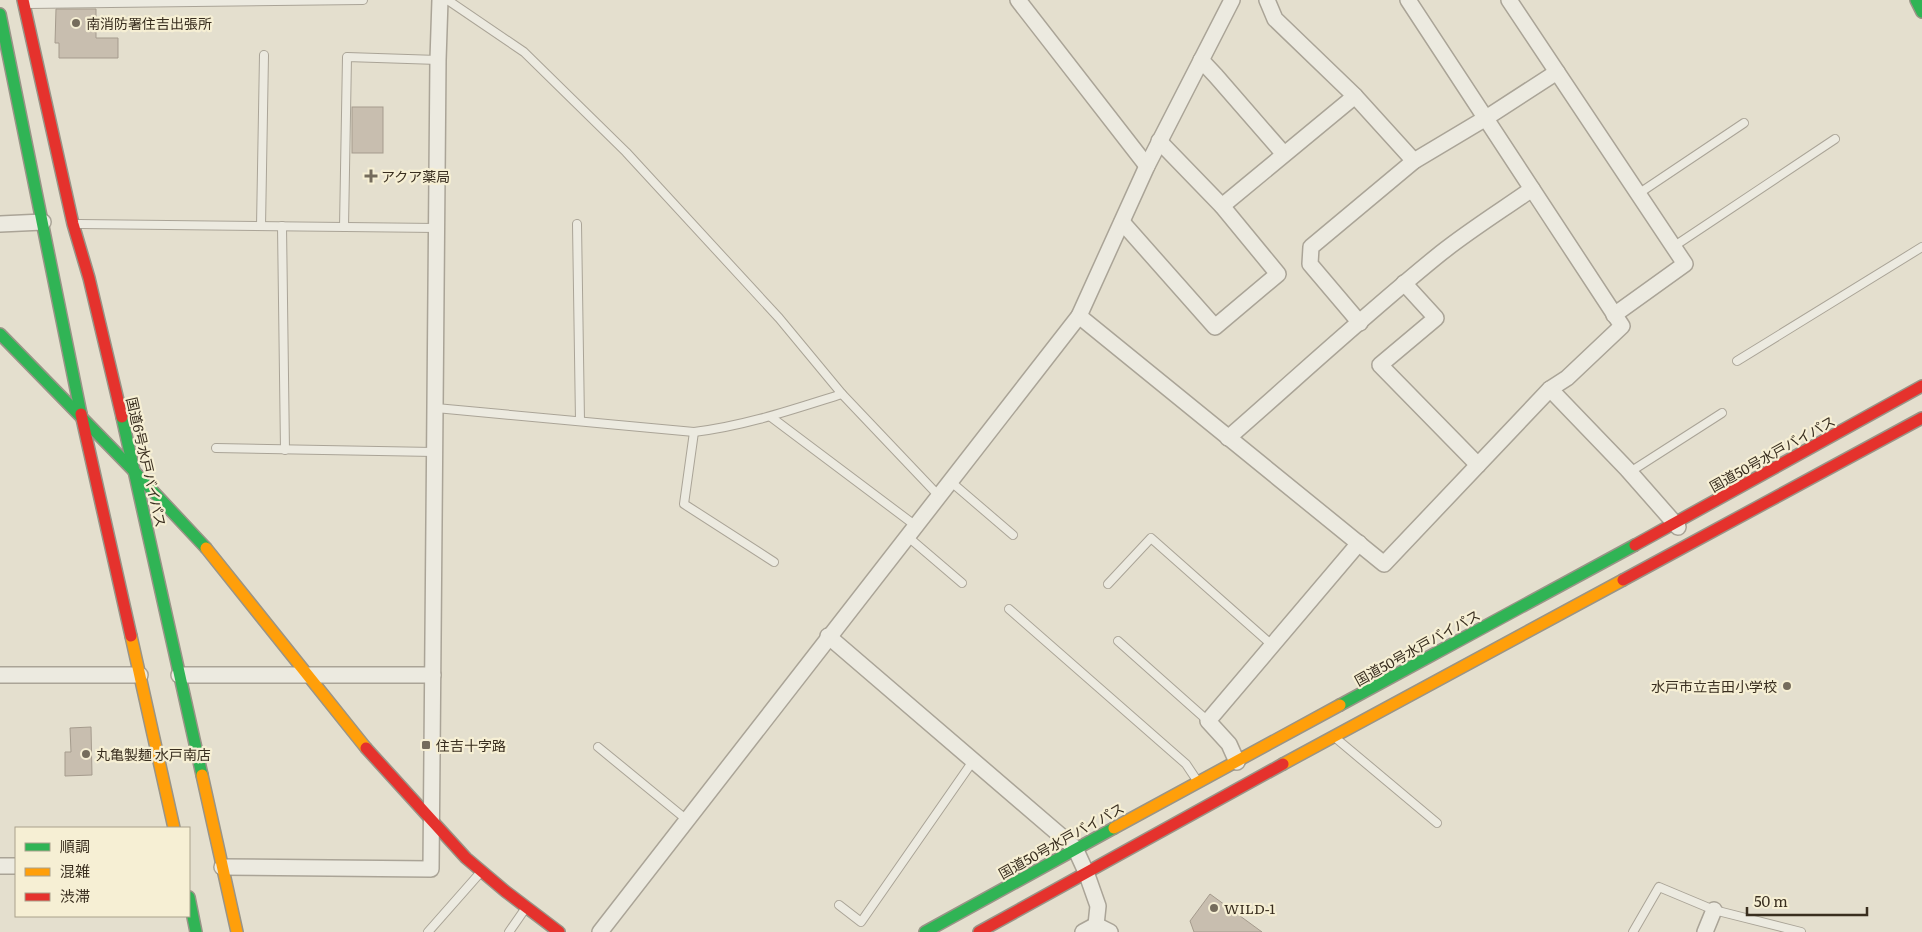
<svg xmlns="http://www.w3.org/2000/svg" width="1922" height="932" font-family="Literata,'Noto Sans JP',serif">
<rect width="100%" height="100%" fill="#e4dfce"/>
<!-- building -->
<g fill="#c8beaf" stroke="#a59b8d">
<polygon points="56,9 96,9 96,38 118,38 118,58 59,58 59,43 55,43"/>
<rect x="352" y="107" width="31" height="46"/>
<polygon points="91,727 92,775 65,776 65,752 71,752 70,728"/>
<polygon points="1210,894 1262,932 1194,932 1190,921"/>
</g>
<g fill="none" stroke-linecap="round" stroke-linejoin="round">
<!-- lane casing -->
<g stroke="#aaa497" stroke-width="10">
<g id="lane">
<polyline points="443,0 449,1 524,52 626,152 779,318 842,394 938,495"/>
<polyline points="28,4 363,0"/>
<polyline points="1638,194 1744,123"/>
<polyline points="79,224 437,228"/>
<polyline points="577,224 580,421"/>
<polyline points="261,226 264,55"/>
<polyline points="282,226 285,450"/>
<polyline points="344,227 347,57 438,60"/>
<polyline points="1673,247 1835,139"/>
<polyline points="1737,361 1922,247"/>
<path d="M436,408l258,24c51,-6 100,-23 148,-38"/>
<polyline points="771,417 916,526"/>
<polyline points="694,432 684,504 774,562"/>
<polyline points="216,448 434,452"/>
<polyline points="1630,472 1722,413"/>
<polyline points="950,481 1013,535"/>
<polyline points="907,536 962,583"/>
<polyline points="1108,584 1151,538 1272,645"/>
<polyline points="1009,609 1186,764 1196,779"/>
<polyline points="1118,641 1208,721"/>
<polyline points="1338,740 1437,823"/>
<polyline points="598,747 687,820"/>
<polyline points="839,905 861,922 973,761"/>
<polyline points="428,932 480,873"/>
<polyline points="509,932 525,909"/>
<polyline points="1633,932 1659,887 1714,910 1801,932"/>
</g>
</g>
<!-- street casing -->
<g stroke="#aaa497" stroke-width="18">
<g id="street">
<polyline points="1018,0 1147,166"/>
<polyline points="1267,0 1275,19 1355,96 1414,161"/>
<polyline points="1509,0 1685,264 1614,315"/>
<polyline points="1201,60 1216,76 1283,153"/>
<polyline points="1222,206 1355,96"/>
<polyline points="1122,222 1215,327 1278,274 1222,206 1159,141"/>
<polyline points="0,224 43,222"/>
<polyline points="1404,283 1436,318 1380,365 1478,465"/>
<polyline points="1079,316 1384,564 1550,389 1567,378 1622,326 1408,0"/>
<polyline points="1360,323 1310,264 1311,247 1414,161 1486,118 1557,72"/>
<polyline points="1550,389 1627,469 1678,527"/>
<path d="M1228,438c71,-62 140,-126 213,-185 29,-23 61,-43 91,-64"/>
<polyline points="828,636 1075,848 1086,872 1098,906 1096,925"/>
<polyline points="0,675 140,675"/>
<polyline points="179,675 433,675"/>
<polyline points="1237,762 1229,744 1208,721 1359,543"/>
<polyline points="0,866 16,866"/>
<polyline points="222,867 431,869 438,60 440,0"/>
<polyline points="600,932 1079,316 1147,166 1232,0"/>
<polyline points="1083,932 1096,925 1110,932"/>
<polyline points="1705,932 1714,910"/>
</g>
</g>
<!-- fast casing -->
<g stroke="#999487" stroke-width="14">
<g id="fast">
<polyline points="1916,0 1922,12"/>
<polyline points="0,14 81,414"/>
<polyline points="0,334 133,470 206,548"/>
<polyline points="122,417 202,775"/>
<polyline points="1340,705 1635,545"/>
<polyline points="189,897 196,932"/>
<polyline points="925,932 1114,828"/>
</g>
</g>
<!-- slow casing -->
<g stroke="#999487" stroke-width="14">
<g id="slow">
<polyline points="206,548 366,748"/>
<polyline points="131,636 174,828"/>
<polyline points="1283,764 1623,580"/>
<polyline points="202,775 237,932"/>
<polyline points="1114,828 1340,705"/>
</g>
</g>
<!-- jam casing -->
<g stroke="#999487" stroke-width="14">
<g id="jam">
<polyline points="23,0 73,224 89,278 122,417"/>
<polyline points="81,414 131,636"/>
<polyline points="1635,545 1922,386"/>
<polyline points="1623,580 1922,418"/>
<polyline points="366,748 466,858 505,891 559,932"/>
<polyline points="979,932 1283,764"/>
</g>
</g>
<!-- lane -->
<use href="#lane" stroke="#eceae0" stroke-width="8"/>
<!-- street -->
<use href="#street" stroke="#eceae0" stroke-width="15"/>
<!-- fast -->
<use href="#fast" stroke="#30b455" stroke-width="11"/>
<!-- slow -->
<use href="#slow" stroke="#ff9f0a" stroke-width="11"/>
<!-- jam -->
<use href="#jam" stroke="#e5322d" stroke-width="11"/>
</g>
<!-- markers -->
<g fill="#756c5c" stroke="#f6efd4" stroke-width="2">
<circle cx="76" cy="23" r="5"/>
<path d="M368.5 168.5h5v5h5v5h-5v5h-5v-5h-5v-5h5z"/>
<circle cx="1787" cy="686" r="5"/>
<rect x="421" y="740" width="10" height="10" rx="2.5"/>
<circle cx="86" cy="754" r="5"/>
<circle cx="1214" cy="908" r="5"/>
</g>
<g text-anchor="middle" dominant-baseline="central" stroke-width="4.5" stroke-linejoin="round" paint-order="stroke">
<!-- poi labels -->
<g font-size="14" fill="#392e1f" stroke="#f6efd4" text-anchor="start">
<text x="86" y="23">南消防署住吉出張所</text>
<text x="381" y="176">アクア薬局</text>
<text x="1777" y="686" text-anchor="end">水戸市立吉田小学校</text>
<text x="436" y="745">住吉十字路</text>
<text x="96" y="754">丸亀製麺 水戸南店</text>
<text x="1224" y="908">WILD-1</text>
</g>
<!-- street labels -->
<g font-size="14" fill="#392e1f" stroke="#f6efd4">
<text transform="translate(1772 453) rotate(-29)">国道50号水戸バイパス</text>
<text transform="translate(147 462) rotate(77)">国道6号水戸バイパス</text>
<text transform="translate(1417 647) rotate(-29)">国道50号水戸バイパス</text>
<text transform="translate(1061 840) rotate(-29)">国道50号水戸バイパス</text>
</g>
</g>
<!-- legend -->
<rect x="15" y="827" width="175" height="90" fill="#f6efd4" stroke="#aaa28c"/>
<rect x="25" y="843" width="25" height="8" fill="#30b455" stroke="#aaa28c"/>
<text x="60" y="852" font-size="15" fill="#392e1f">順調</text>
<rect x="25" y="868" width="25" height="8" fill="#ff9f0a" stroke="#aaa28c"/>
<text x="60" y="877" font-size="15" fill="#392e1f">混雑</text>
<rect x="25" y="893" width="25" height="8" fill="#e5322d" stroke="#aaa28c"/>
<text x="60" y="902" font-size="15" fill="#392e1f">渋滞</text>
<!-- scale -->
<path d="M1747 907v8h120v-8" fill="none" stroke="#392e1f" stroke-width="2.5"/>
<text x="1754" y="907" font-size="15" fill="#392e1f" stroke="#f6efd4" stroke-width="4" paint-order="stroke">50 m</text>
</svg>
